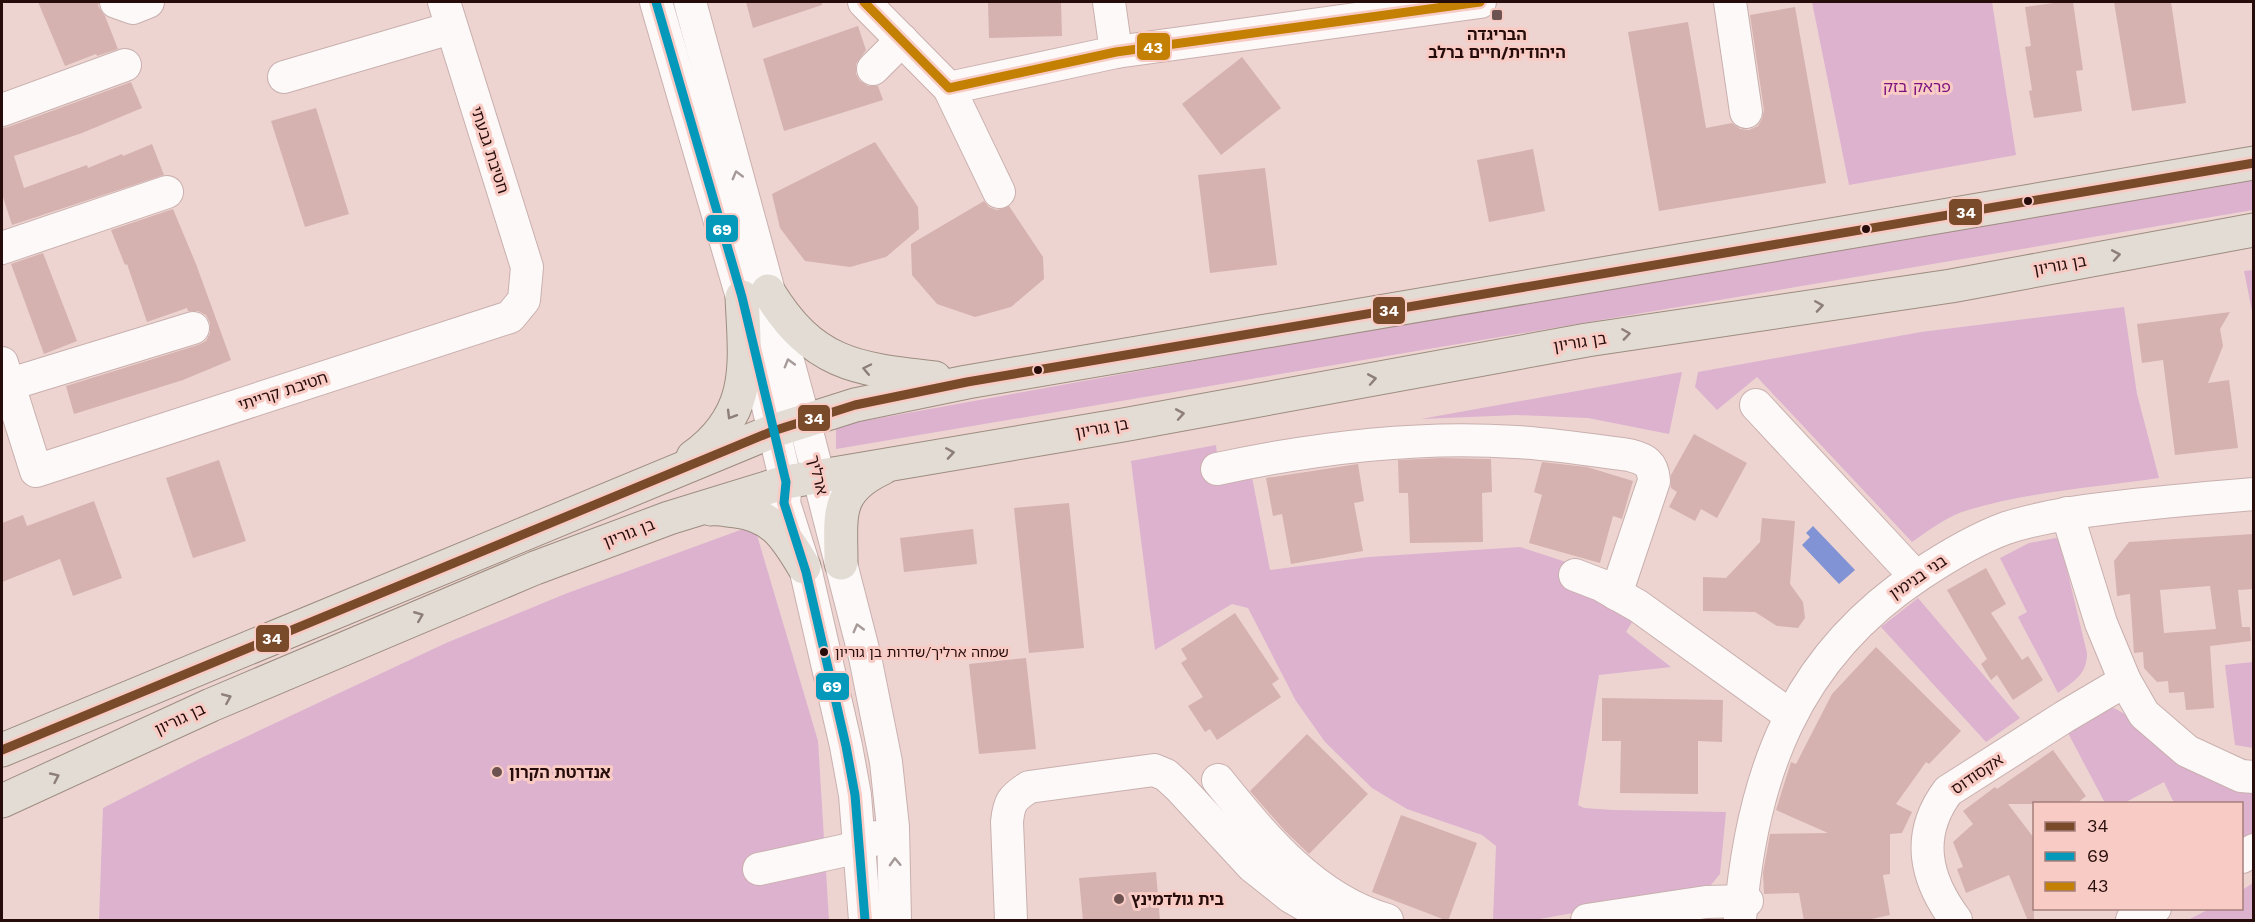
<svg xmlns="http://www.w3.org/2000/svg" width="2255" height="922" font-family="'Work Sans','Noto Sans Hebrew',sans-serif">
<rect width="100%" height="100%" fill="#edd4d1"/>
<!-- green -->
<g fill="#dcb2cf">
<polygon points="1812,2 1992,2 2016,155 1849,185"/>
<polygon points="2253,177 2253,210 836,449 836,426 1713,267"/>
<polygon points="2253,270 2254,270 2253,316 2244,271"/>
<path d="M2124,307l13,87 22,84c-63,9 -130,14 -191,32 -20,6 -39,20 -56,32l-155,-165 -40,33 -22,-23 3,-15 223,-40z"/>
<polygon points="1682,372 1669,434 1588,418 1517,415 1421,419"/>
<polygon points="1216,445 1220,481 1251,472 1270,570 1369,557 1520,547 1572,564 1592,594 1632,622 1626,632 1671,667 1599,675 1578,805 1584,808 1613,810 1726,812 1720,874 1710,886 1700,890 1534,920 1493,920 1496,846 1482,835 1407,809 1372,788 1325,742 1296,701 1248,608 1232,604 1155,650 1131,461"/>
<polygon points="754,525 818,741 829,920 99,920 103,808 201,758 446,643 565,594"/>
<path d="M2056,538l4,3 27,112c0,22 -13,28 -29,40l-40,-76 9,-5 -27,-54 29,-15z"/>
<polygon points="1918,598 2020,718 1986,742 1881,627"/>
<polygon points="2253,662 2254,662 2253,748 2235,745 2225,665"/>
<polygon points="2109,707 2116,709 2253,790 2253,835 2242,842 2242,804 2174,803 2164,782 2124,803 2105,803 2068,733"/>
<polygon points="2253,883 2253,920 2188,920 2209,909 2242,908 2242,890"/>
</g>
<!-- water -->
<polygon fill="#8193d5" points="1813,526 1855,570 1839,584 1802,545 1810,537 1806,533"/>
<!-- building -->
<g fill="#d5b2af" fill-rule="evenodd">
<polygon points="38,2 99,2 98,6 105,16 118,49 97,56 96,54 65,66"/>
<polygon points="746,2 822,2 822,5 753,28"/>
<polygon points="988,2 1061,2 1062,36 989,38"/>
<polygon points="2061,2 2073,2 2083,70 2076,71 2082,111 2034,118 2029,91 2032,90 2025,47 2031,46 2025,7"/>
<polygon points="2114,2 2171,2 2186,103 2132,111"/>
<polygon points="1795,7 1826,183 1659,211 1628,32 1688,22 1706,128 1732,123 1740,129 1749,130 1758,126 1762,119 1764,110 1750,15"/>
<polygon points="858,26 866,50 856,64 856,74 860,81 868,86 878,86 883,100 784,131 763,59"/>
<polygon points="1242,57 1281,108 1221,155 1182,104"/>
<polygon points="131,82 142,108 82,133 14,156 24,188 87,165 88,168 122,154 123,156 152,144 164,175 12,225 2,194 2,128 8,127"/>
<polygon points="316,108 349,214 305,227 271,121"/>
<polygon points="875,142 918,207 919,229 886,257 850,267 805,261 780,228 772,194"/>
<polygon points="1533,149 1545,211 1489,222 1477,160"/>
<polygon points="1265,168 1277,265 1210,273 1198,175"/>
<polygon points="984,201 989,207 997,210 1009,206 1043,257 1044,279 1011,307 975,317 937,304 912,275 911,244"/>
<polygon points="173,209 196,264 231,360 183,380 74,414 66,386 198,345 206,341 210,333 210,323 206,315 198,311 188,311 187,308 147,322 127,264 125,265 111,230"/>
<polygon points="43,253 77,341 44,354 11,264"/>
<polygon points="2230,312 2220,329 2223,346 2208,383 2229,380 2238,448 2175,455 2163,360 2142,363 2137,324"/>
<polygon points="1694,434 1747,463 1717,518 1701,509 1695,521 1669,507 1677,492 1671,488 1671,475"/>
<polygon points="1441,458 1491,459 1492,492 1482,493 1483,542 1410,543 1408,493 1399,493 1398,460"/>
<polygon points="219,460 246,541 193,558 166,478"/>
<polygon points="1542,462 1587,467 1633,481 1622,519 1613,516 1600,563 1529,543 1542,495 1534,492"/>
<polygon points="1358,464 1364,501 1354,503 1363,551 1291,564 1282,514 1273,516 1266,478"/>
<polygon points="94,501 122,578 73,596 60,559 2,582 2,523 23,515 27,526"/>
<polygon points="1069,503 1084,648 1029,653 1014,508"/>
<polygon points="1762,518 1795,521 1790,584 1803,602 1805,618 1798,628 1777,626 1755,612 1703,611 1703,577 1726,578 1760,542"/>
<polygon points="973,529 977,564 904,572 900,538"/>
<path d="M2253,534v55l-15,1 4,37h8l1,14 -41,5 4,62 -28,2 -2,-18 -15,1 -1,-12 -11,1 -13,-14 -1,-16 -9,1 -4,-59 -13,2 -3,-35 15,-19zM2210,586l6,43 -52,4 -4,-43z"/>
<polygon points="1986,568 2006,604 1991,613 2022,660 2028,656 2043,680 2013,700 1997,675 1991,680 1981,664 1987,659 1947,590"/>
<polygon points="1235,613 1279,679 1272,684 1281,697 1217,740 1210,729 1205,732 1188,706 1203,697 1181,663 1187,659 1181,649"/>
<polygon points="1876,647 1961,731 1929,764 1926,762 1896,804 1912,812 1902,833 1890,834 1890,874 1883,875 1890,915 1862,921 1804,921 1799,893 1764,894 1763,873 1770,834 1828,833 1776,810 1791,762 1796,764 1832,694"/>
<polygon points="1026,658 1036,749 979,754 969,664"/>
<polygon points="1602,698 1723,700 1722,742 1698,741 1698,794 1620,793 1621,741 1602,741"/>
<polygon points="1307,734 1368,794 1309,854 1285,831 1250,791"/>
<polygon points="2053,750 2086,796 2076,804 2008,804 2034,838 2034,921 2028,921 2009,875 1966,893 1957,869 1963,867 1953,842 1973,824 1963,811 1995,787 1997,789"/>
<polygon points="1401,815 1477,843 1448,921 1372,892"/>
<polygon points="1156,872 1160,921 1083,921 1079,878"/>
</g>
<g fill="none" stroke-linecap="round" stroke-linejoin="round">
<!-- minor casing -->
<g stroke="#c9b0ae" stroke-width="34">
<g id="minor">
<polyline points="116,2 133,8 148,2"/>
<polyline points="656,2 742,297 786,482 784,503 806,572 846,746 855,795 865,920"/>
<polyline points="690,2 804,420 865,657 886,762 893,827 895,920"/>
<polyline points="864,2 949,88 1116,52 1480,2"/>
<polyline points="1109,2 1116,52"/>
<polyline points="1730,2 1746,112"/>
<polyline points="873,69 902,40"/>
<polyline points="284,77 451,28"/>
<polyline points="949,88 999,192"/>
<polyline points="2,110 125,65"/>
<polyline points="2,248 167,192"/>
<polyline points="2,363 36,471 510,317 524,300 527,267 444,2"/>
<polyline points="7,385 193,328"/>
<polyline points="1756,405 1916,577"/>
<path d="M1217,469c98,-21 198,-34 299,-27 37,2 75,8 113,13 16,4 24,8 25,26l-38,113"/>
<polyline points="2067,513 2101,623 2125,681 2144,714 2187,751 2241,776 2254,777"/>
<polyline points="1575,575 1601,585 1638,606 1791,716"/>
<path d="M1218,780c46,57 96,119 169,140"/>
<polyline points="2242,857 2254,850"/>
<polyline points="759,869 860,847 877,837"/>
<path d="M1011,920l-4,-98c2,-20 5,-24 22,-35l125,-17 12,5 13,12 73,79 39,31 40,23"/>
<polyline points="1587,920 1706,902 1747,901"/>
<path d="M1740,920c11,-144 54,-262 179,-345 27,-18 57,-36 87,-47 34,-11 68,-16 103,-20 48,-6 96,-10 145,-14"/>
<path d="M1956,920c-31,-41 -41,-85 -8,-129l116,-74 61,-36"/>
<polyline points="2132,920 2155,908"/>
</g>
</g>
<!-- major casing -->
<g stroke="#9d8c7f" stroke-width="35">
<g id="major">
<path d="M768,291c45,74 88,78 167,87"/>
<path d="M693,457c61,-44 52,-94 49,-160"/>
<path d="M711,509c8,-1 16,1 24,2 38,4 51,26 69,56"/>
<path d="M841,563c0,-48 -7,-72 42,-95"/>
<polyline points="2,750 773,431 855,405 967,382 2254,163"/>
<polyline points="2,801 211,705 535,568 669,518 786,482 1123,425 1587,340 1951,286 2254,230"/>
</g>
</g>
<!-- minor -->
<use href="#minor" stroke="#fcf9f8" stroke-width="32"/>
<!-- major -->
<use href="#major" stroke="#e2dcd4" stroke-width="33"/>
<!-- bus-1 casing -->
<g stroke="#f9cbc5" stroke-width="14">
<polyline id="bus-1" points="2,750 773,431 855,405 967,382 2254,163"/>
</g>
<!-- bus-2 casing -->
<g stroke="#f9cbc5" stroke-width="14">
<polyline id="bus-2" points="656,2 742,297 786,482 784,503 806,572 846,746 855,795 865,920"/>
</g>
<!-- bus-3 casing -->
<g stroke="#f9cbc5" stroke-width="14">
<polyline id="bus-3" points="864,2 949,88 1116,52 1480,2"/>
</g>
<!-- bus-1 -->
<use href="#bus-1" stroke="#7a4b2a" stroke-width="9"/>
<!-- bus-2 -->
<use href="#bus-2" stroke="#0499ba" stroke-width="9"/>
<!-- bus-3 -->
<use href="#bus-3" stroke="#c38002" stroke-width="9"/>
</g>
<!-- one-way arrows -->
<defs><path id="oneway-chevron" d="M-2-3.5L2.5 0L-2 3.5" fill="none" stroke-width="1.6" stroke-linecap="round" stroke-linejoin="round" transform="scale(1.5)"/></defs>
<g stroke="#a69a99">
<use href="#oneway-chevron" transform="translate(737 175) rotate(-105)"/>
<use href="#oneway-chevron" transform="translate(789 363) rotate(-106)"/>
<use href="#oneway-chevron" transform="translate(858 628) rotate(-105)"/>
<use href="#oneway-chevron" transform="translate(895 862) rotate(-92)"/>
</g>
<g stroke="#8d7e79">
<use href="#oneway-chevron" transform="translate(2116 255) rotate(-10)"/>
<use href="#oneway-chevron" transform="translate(1819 306) rotate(-9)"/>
<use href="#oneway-chevron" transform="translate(1626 334) rotate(-8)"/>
<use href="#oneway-chevron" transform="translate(867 369) rotate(-168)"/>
<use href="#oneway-chevron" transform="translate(1372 379) rotate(-10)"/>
<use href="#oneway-chevron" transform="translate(1180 414) rotate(-10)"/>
<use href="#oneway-chevron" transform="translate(731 415) rotate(121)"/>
<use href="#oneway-chevron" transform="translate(950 453) rotate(-9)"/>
<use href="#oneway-chevron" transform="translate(419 616) rotate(-22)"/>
<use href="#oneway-chevron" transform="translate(227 698) rotate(-23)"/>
<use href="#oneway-chevron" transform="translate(55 777) rotate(-25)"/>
</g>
<!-- markers -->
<g fill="#6c5250" stroke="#f9cbc5" stroke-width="2">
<rect x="1491" y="9" width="12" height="12" rx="3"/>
<circle cx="497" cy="772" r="6"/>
<circle cx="1119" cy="899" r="6"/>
</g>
<g fill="#260c0a" stroke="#f9cbc5" stroke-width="2">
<circle cx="2028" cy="201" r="5"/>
<circle cx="1866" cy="229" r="5"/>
<circle cx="1038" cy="370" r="5"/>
<circle cx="824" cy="652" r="5"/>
</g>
<g text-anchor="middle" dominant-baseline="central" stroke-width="6" stroke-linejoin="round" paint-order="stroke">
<!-- bus labels -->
<g font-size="14" fill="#260c0a" stroke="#f9cbc5" text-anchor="start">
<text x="835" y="652">שמחה ארליך/שדרות בן גוריון</text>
</g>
<!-- poi labels -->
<g font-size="16" font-weight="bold" fill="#260c0a" stroke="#f9cbc5" text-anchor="start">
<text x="1497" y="34" text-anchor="middle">הבריגדה<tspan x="1497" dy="18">היהודית/חיים ברלב</tspan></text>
<text x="509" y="772">אנדרטת הקרון</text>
<text x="1131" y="899">בית גולדמינץ</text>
</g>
<!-- park labels -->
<g font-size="16" fill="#7c107f" stroke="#f9cbc5">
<text x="1917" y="86">פראק בזק</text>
</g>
<!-- street labels -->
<g font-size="16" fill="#260c0a" stroke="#f9cbc5">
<text transform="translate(490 150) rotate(72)">חטיבת גבעתי</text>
<text transform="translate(2060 265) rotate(-10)">בן גוריון</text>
<text transform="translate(1580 342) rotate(-9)">בן גוריון</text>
<text transform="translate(283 391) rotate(-18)">חטיבת קרייתי</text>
<text transform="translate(1102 428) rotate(-10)">בן גוריון</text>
<text transform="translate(818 475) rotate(76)">ארליך</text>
<text transform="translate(629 533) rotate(-21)">בן גוריון</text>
<text transform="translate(1918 577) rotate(-34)">בני בנימין</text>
<text transform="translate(180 719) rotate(-25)">בן גוריון</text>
<text transform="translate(1977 774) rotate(-34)">אקסודוס</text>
</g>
</g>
<g stroke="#f9cbc5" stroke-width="2">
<rect x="1136" y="32" width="35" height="29" rx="6" fill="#c38002"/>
<rect x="1948" y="198" width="35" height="28" rx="6" fill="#7a4b2a"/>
<rect x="705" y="214" width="34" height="29" rx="6" fill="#0499ba"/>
<rect x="1372" y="296" width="34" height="29" rx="6" fill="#7a4b2a"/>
<rect x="797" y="404" width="34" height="28" rx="6" fill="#7a4b2a"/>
<rect x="255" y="624" width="35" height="29" rx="6" fill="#7a4b2a"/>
<rect x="815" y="672" width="35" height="29" rx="6" fill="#0499ba"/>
</g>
<g font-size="16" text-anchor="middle" font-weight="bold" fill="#fff">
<text x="1153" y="53">43</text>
<text x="1966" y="218">34</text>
<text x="722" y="235">69</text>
<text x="1389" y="316">34</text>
<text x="814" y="424">34</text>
<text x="272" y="644">34</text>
<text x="832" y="692">69</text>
</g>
<!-- border -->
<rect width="2255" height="922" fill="none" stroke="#260c0a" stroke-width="6"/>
<!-- legend -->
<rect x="2033" y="802" width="210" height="108" fill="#f9cbc5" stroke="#a57f7a" stroke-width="1.5"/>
<rect x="2045" y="822" width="30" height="9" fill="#7a4b2a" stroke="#a57f7a" stroke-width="1.5"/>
<text x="2087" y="832" font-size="18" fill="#260c0a">34</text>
<rect x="2045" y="852" width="30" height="9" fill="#0499ba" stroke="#a57f7a" stroke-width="1.5"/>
<text x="2087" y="862" font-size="18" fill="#260c0a">69</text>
<rect x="2045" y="882" width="30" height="9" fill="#c38002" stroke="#a57f7a" stroke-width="1.5"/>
<text x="2087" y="892" font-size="18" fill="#260c0a">43</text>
</svg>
